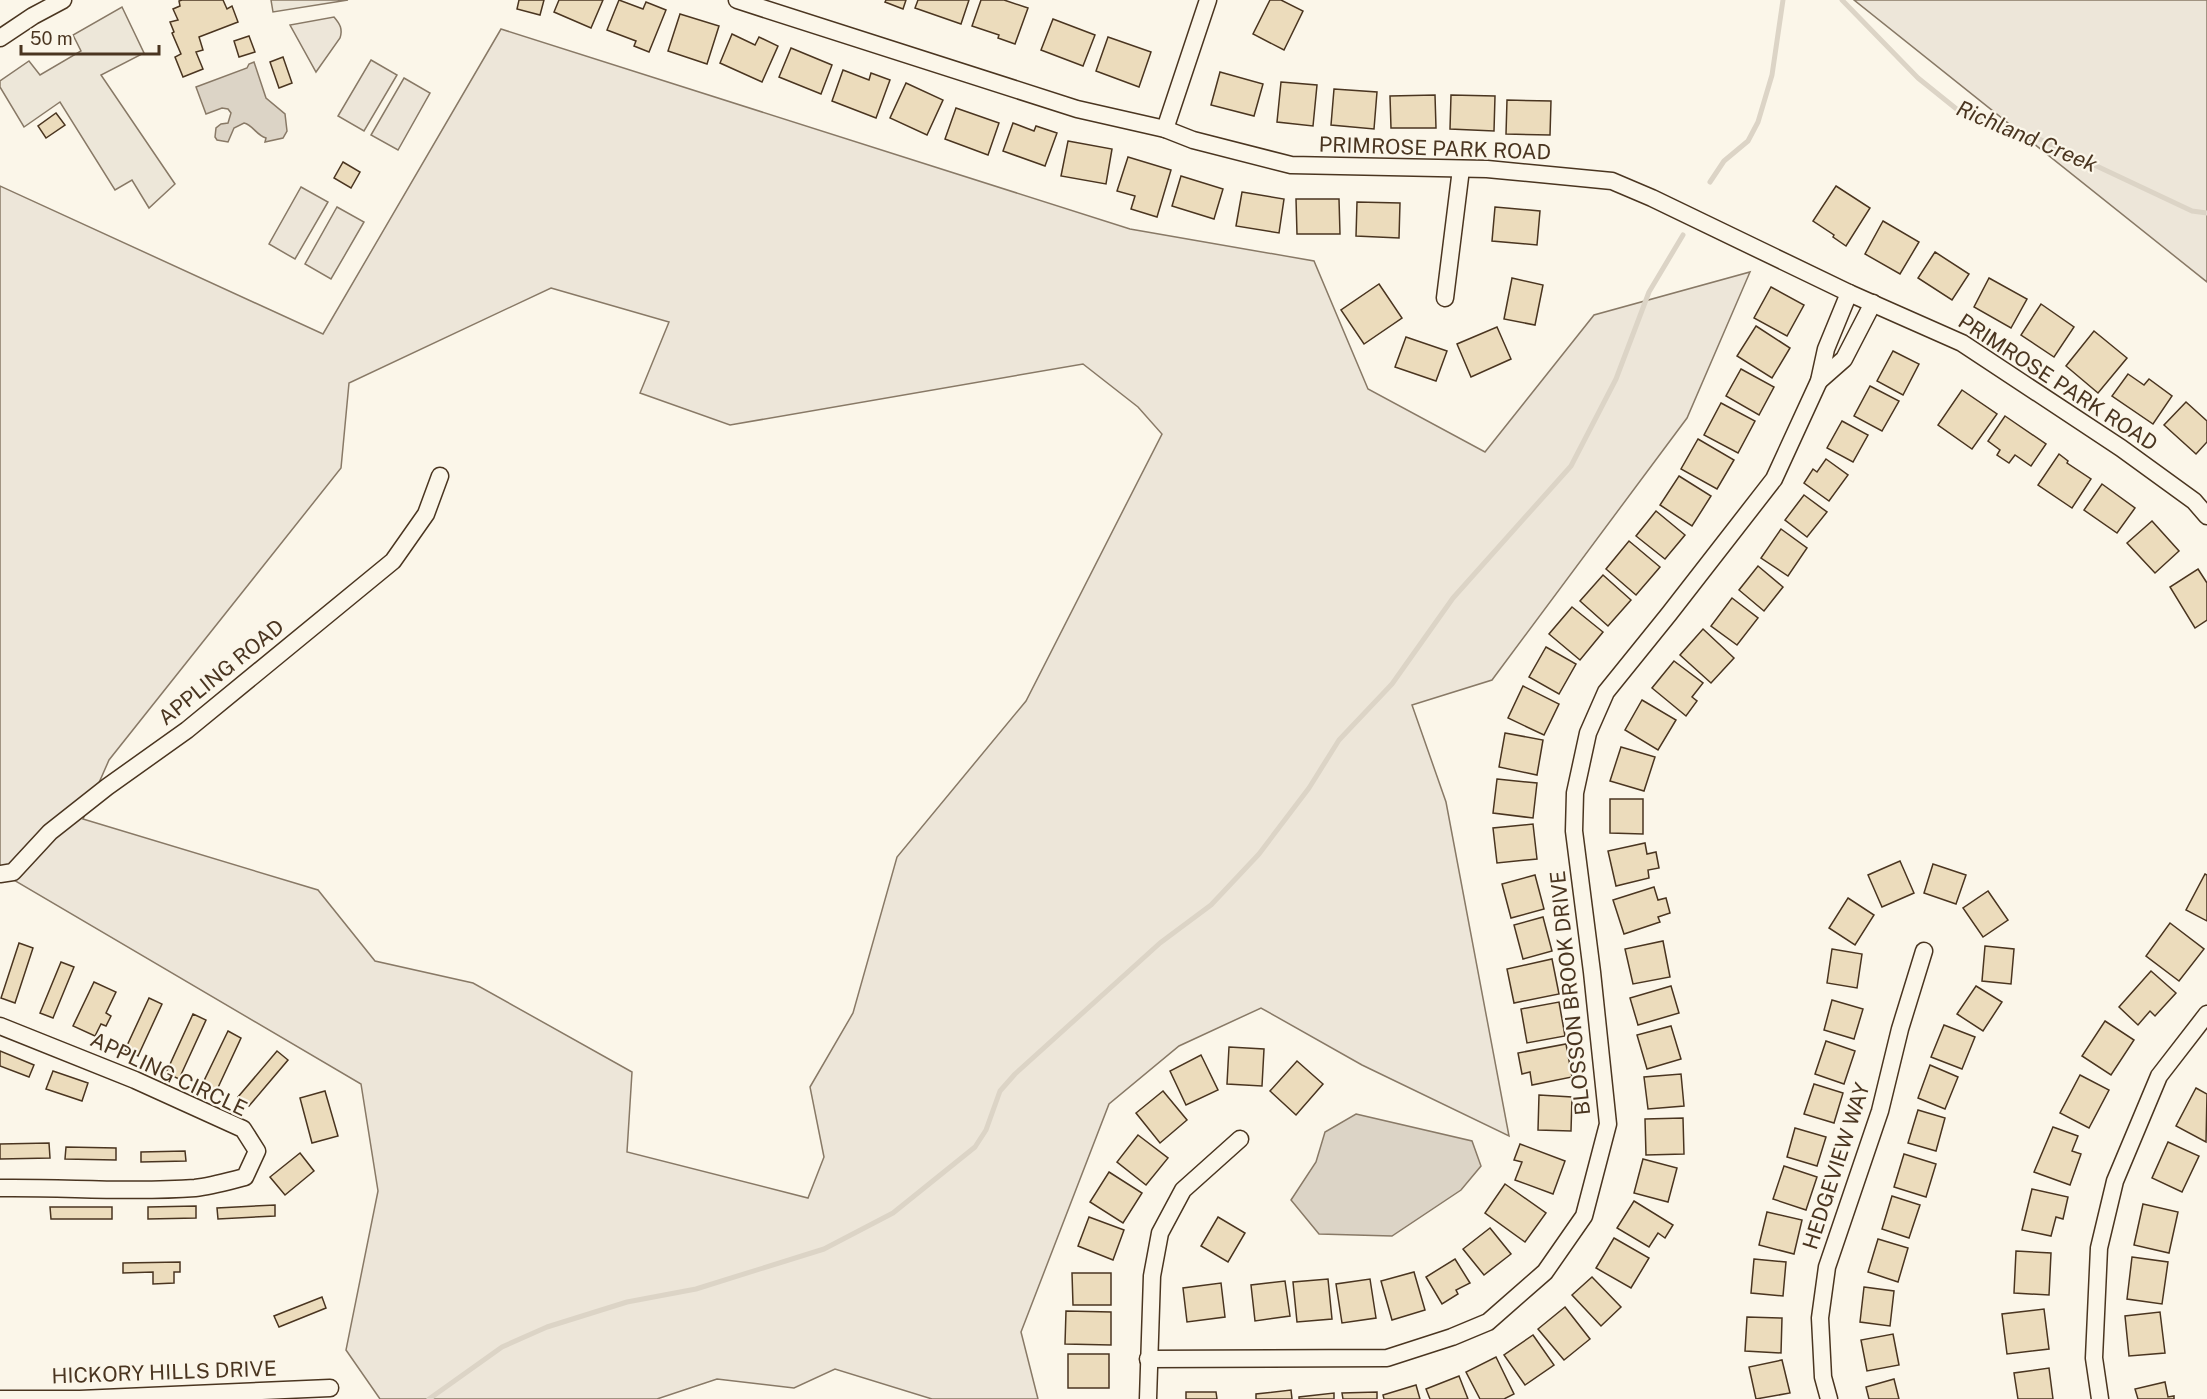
<svg xmlns="http://www.w3.org/2000/svg" width="2207" height="1399" font-family="'Public Sans',sans-serif">
<rect width="100%" height="100%" fill="#fbf6e9"/>
<!-- green -->
<g fill="#ede6d9" stroke="#887966" stroke-width="1.5" fill-rule="evenodd">
<polygon points="1854,0 2207,0 2207,282"/>
<path d="M334,17c6,7 9,12 6,21l-24,34 -26,-47z"/>
<path d="M501,29l629,200 184,32 54,128 117,63 109,-137 156,-43 -63,146 -195,262 -80,25 34,97 63,334 -147,-71 -101,-57 -82,38 -70,58 -88,228 17,67h-106l-97,-30 -41,19 -77,-9 -60,20h-277l-34,-49 32,-159 -17,-107 -361,-212v-686l323,148zM551,288l118,34 -29,71 90,32 353,-61 55,43 24,27 -136,267 -129,156 -44,156 -43,74 14,70 -16,41 -181,-46 5,-80 -159,-89 -98,-22 -57,-71 -235,-71 26,-59 232,-292 8,-85z"/>
<polygon points="371,60 397,75 364,131 338,116"/>
<polygon points="404,78 430,93 398,150 371,135"/>
<polygon points="301,187 328,202 295,259 269,244"/>
<polygon points="337,207 364,222 331,279 305,264"/>
</g>
<!-- parking -->
<g fill="#ede7d9" stroke="#887966" stroke-width="1.5">
<polygon points="271,0 348,0 273,12"/>
<polygon points="122,7 144,53 101,75 175,184 149,208 132,180 115,190 60,102 24,127 0,87 0,81 29,61 40,75 81,51 73,35"/>
</g>
<!-- water -->
<g fill="#dcd4c6" stroke="#887966" stroke-width="1.5">
<path d="M254,62l12,36 19,16 2,17 -4,7 -18,4 1,-4c-10,-3 -13,-13 -22,-15l-10,5 -6,14 -11,-2 -2,-3 1,-9 5,-4 7,-1 3,-10 -3,-4 -6,-1 -16,6 -10,-27 51,-19 2,-4z"/>
<polygon points="1356,1114 1472,1141 1481,1166 1461,1190 1392,1236 1319,1234 1291,1200 1316,1162 1325,1132"/>
</g>
<g fill="none" stroke-linecap="round" stroke-linejoin="round">
<!-- stream -->
<g stroke="#dcd4c6" stroke-width="5">
<polyline points="1842,0 1918,78 1959,111 2035,137 2192,211 2207,213"/>
<polyline points="1710,182 1724,161 1748,141 1758,122 1772,75 1783,0"/>
<polyline points="429,1399 502,1347 547,1327 627,1302 696,1289 824,1249 893,1213 975,1147 986,1130 1000,1091 1015,1074 1160,943 1211,905 1259,854 1309,788 1339,740 1392,684 1453,598 1571,466 1616,379 1649,292 1683,235"/>
</g>
</g>
<!-- building -->
<g fill="#ecdcbc" stroke="#4a3520" stroke-width="1.5">
<polygon points="182,0 223,0 227,9 232,6 238,22 199,37 203,50 196,52 203,69 183,77 175,57 181,54 172,33 174,32 170,22 178,20 173,9 180,6 179,1"/>
<polygon points="519,0 544,0 540,15 517,9"/>
<polygon points="559,0 603,0 591,28 554,12"/>
<polygon points="619,0 643,9 646,2 666,10 649,52 634,46 636,41 607,30"/>
<polygon points="886,0 906,0 903,9 885,2"/>
<polygon points="918,0 969,0 961,24 915,8"/>
<polygon points="981,0 1004,0 1028,8 1015,44 998,38 999,35 972,26"/>
<polygon points="1270,0 1281,0 1303,11 1284,50 1253,34"/>
<polygon points="680,14 719,26 707,64 668,51"/>
<polygon points="1053,19 1095,35 1083,66 1041,50"/>
<polygon points="732,34 755,45 759,37 778,46 762,82 720,63"/>
<polygon points="249,36 255,52 239,57 234,41"/>
<polygon points="1108,37 1151,52 1139,87 1096,71"/>
<polygon points="791,48 832,65 821,94 779,77"/>
<polygon points="283,57 292,83 279,88 270,62"/>
<polygon points="843,70 869,80 871,73 890,80 876,118 832,101"/>
<polygon points="1220,72 1263,84 1254,116 1211,105"/>
<polygon points="1281,82 1317,85 1313,126 1277,122"/>
<polygon points="906,83 943,100 927,135 890,118"/>
<polygon points="1334,89 1377,92 1374,129 1331,125"/>
<polygon points="1435,95 1436,128 1391,128 1390,96"/>
<polygon points="1451,95 1495,96 1494,131 1450,129"/>
<polygon points="1507,100 1551,101 1550,135 1506,134"/>
<polygon points="956,108 999,123 988,155 945,139"/>
<polygon points="56,113 65,125 46,138 38,126"/>
<polygon points="1013,123 1034,131 1036,126 1057,133 1045,166 1003,151"/>
<polygon points="1068,141 1112,149 1106,184 1061,176"/>
<polygon points="1128,157 1171,170 1157,217 1131,209 1135,196 1117,191"/>
<polygon points="343,162 360,172 351,188 334,178"/>
<polygon points="1181,176 1223,189 1214,219 1172,206"/>
<polygon points="1836,186 1870,208 1846,246 1833,237 1834,235 1813,221"/>
<polygon points="1242,192 1284,199 1279,233 1236,226"/>
<polygon points="1296,199 1339,199 1340,234 1297,234"/>
<polygon points="1357,202 1400,203 1399,238 1356,236"/>
<polygon points="1495,207 1540,211 1537,245 1492,241"/>
<polygon points="1883,221 1919,242 1900,274 1865,254"/>
<polygon points="1935,252 1969,274 1952,300 1918,278"/>
<polygon points="1512,278 1543,285 1535,325 1504,319"/>
<polygon points="1989,278 2027,299 2011,328 1974,307"/>
<polygon points="1379,284 1402,318 1364,344 1341,310"/>
<polygon points="1771,287 1804,305 1787,336 1754,318"/>
<polygon points="2041,304 2074,327 2054,357 2021,335"/>
<polygon points="1756,326 1790,348 1772,378 1737,356"/>
<polygon points="1497,327 1511,359 1471,377 1457,344"/>
<polygon points="2094,331 2127,358 2098,393 2066,366"/>
<polygon points="1406,337 1447,351 1436,381 1395,367"/>
<polygon points="1893,351 1919,364 1903,395 1877,381"/>
<polygon points="1741,369 1774,387 1759,415 1726,396"/>
<polygon points="2128,374 2144,385 2149,379 2172,396 2153,424 2112,396"/>
<polygon points="1870,386 1899,401 1882,431 1854,416"/>
<polygon points="1962,390 1997,414 1972,449 1938,425"/>
<polygon points="2186,402 2207,421 2207,442 2196,454 2164,425"/>
<polygon points="1721,403 1755,421 1738,453 1704,435"/>
<polygon points="2005,416 2046,444 2031,466 2015,455 2009,463 1997,455 2000,450 1988,441"/>
<polygon points="1842,421 1868,435 1853,462 1827,448"/>
<polygon points="1698,439 1734,460 1717,489 1681,469"/>
<polygon points="2059,454 2068,461 2067,463 2091,479 2072,508 2038,485"/>
<polygon points="1826,459 1848,475 1829,501 1804,483 1813,469 1817,472"/>
<polygon points="1679,476 1711,496 1692,526 1660,505"/>
<polygon points="2102,484 2135,508 2117,533 2084,510"/>
<polygon points="1804,495 1827,512 1807,537 1785,520"/>
<polygon points="1656,511 1685,535 1665,559 1636,536"/>
<polygon points="2152,521 2179,551 2155,573 2127,543"/>
<polygon points="1781,529 1807,548 1788,576 1761,558"/>
<polygon points="1629,541 1660,567 1636,595 1606,569"/>
<polygon points="1758,566 1783,587 1764,611 1739,590"/>
<polygon points="2198,569 2207,583 2207,620 2195,628 2170,587"/>
<polygon points="1603,575 1631,600 1608,626 1580,601"/>
<polygon points="1732,598 1758,618 1737,645 1711,626"/>
<polygon points="1572,607 1603,632 1580,660 1549,634"/>
<polygon points="1703,629 1734,658 1711,683 1680,655"/>
<polygon points="1546,647 1576,664 1559,694 1529,677"/>
<polygon points="1674,661 1703,683 1692,697 1697,701 1686,716 1652,688"/>
<polygon points="1523,686 1559,704 1544,735 1508,718"/>
<polygon points="1642,700 1676,720 1658,750 1625,730"/>
<polygon points="1505,733 1543,740 1537,775 1499,767"/>
<polygon points="1621,747 1655,757 1644,791 1610,781"/>
<polygon points="1497,779 1537,783 1533,818 1493,813"/>
<polygon points="1610,799 1643,799 1643,834 1610,833"/>
<polygon points="1533,824 1537,859 1497,863 1493,828"/>
<polygon points="1645,843 1647,854 1656,852 1659,868 1648,870 1649,878 1616,886 1608,851"/>
<polygon points="1900,861 1914,893 1882,907 1868,875"/>
<polygon points="1933,864 1966,875 1956,904 1924,893"/>
<polygon points="2205,874 2207,875 2207,921 2186,910"/>
<polygon points="1535,875 1544,909 1511,918 1502,884"/>
<polygon points="1654,887 1658,900 1666,898 1670,913 1658,917 1660,922 1624,934 1613,900"/>
<polygon points="1988,891 2008,920 1983,937 1963,908"/>
<polygon points="1848,898 1874,915 1855,945 1829,928"/>
<polygon points="1543,917 1552,951 1523,959 1514,925"/>
<polygon points="2170,923 2204,949 2179,981 2146,956"/>
<polygon points="1663,941 1670,977 1633,984 1625,949"/>
<polygon points="19,943 33,948 15,1003 1,998"/>
<polygon points="1985,946 2014,949 2011,984 1982,981"/>
<polygon points="1832,949 1862,954 1857,988 1827,983"/>
<polygon points="1552,959 1559,994 1514,1003 1507,969"/>
<polygon points="61,962 74,967 53,1018 40,1013"/>
<polygon points="2151,971 2176,993 2155,1016 2150,1011 2138,1025 2119,1007"/>
<polygon points="94,982 116,992 106,1013 111,1016 106,1026 101,1024 95,1036 73,1026"/>
<polygon points="1671,986 1679,1013 1638,1025 1630,998"/>
<polygon points="1976,986 2002,1002 1983,1031 1957,1014"/>
<polygon points="149,998 162,1004 138,1056 125,1050"/>
<polygon points="1832,1000 1863,1009 1854,1039 1824,1030"/>
<polygon points="1559,1002 1565,1036 1527,1043 1521,1009"/>
<polygon points="193,1014 206,1020 179,1079 166,1073"/>
<polygon points="2105,1021 2134,1040 2111,1075 2082,1056"/>
<polygon points="1944,1025 1975,1037 1962,1069 1931,1057"/>
<polygon points="1671,1026 1681,1059 1647,1069 1637,1035"/>
<polygon points="228,1031 241,1038 215,1094 201,1087"/>
<polygon points="1826,1041 1855,1051 1844,1084 1815,1074"/>
<polygon points="1566,1044 1572,1077 1532,1085 1530,1072 1522,1074 1518,1053"/>
<polygon points="1229,1047 1264,1049 1262,1086 1227,1084"/>
<polygon points="0,1051 34,1065 29,1077 0,1066"/>
<polygon points="277,1051 288,1060 249,1106 238,1097"/>
<polygon points="1201,1055 1218,1090 1186,1105 1170,1071"/>
<polygon points="1297,1061 1323,1084 1296,1115 1270,1091"/>
<polygon points="1930,1065 1958,1077 1945,1109 1918,1098"/>
<polygon points="53,1071 88,1083 82,1101 46,1089"/>
<polygon points="1681,1074 1684,1106 1648,1109 1644,1077"/>
<polygon points="2080,1075 2109,1090 2089,1128 2060,1113"/>
<polygon points="1814,1084 1843,1093 1834,1123 1804,1114"/>
<polygon points="2196,1088 2207,1094 2206,1142 2176,1126"/>
<polygon points="325,1091 338,1136 312,1143 300,1098"/>
<polygon points="1163,1091 1187,1120 1160,1143 1136,1113"/>
<polygon points="1539,1095 1572,1097 1571,1131 1538,1130"/>
<polygon points="1918,1110 1945,1118 1936,1151 1908,1143"/>
<polygon points="1683,1118 1684,1154 1646,1155 1645,1119"/>
<polygon points="2053,1127 2078,1136 2072,1151 2081,1154 2070,1185 2034,1172"/>
<polygon points="1795,1128 1826,1137 1817,1166 1787,1157"/>
<polygon points="1138,1135 1168,1158 1146,1185 1117,1162"/>
<polygon points="2168,1142 2199,1156 2182,1192 2152,1178"/>
<polygon points="49,1143 50,1158 0,1159 0,1144"/>
<polygon points="1520,1144 1565,1161 1553,1194 1515,1180 1522,1162 1514,1160"/>
<polygon points="66,1147 116,1148 116,1160 65,1159"/>
<polygon points="185,1151 186,1161 141,1162 141,1152"/>
<polygon points="300,1153 314,1171 285,1195 270,1177"/>
<polygon points="1904,1154 1936,1164 1926,1197 1894,1187"/>
<polygon points="1643,1159 1677,1168 1668,1202 1634,1193"/>
<polygon points="1784,1166 1817,1177 1806,1210 1773,1199"/>
<polygon points="1109,1172 1142,1193 1123,1223 1090,1202"/>
<polygon points="1505,1184 1546,1213 1525,1242 1485,1213"/>
<polygon points="2032,1189 2068,1197 2063,1219 2056,1217 2051,1236 2022,1230"/>
<polygon points="1892,1196 1920,1205 1909,1238 1882,1229"/>
<polygon points="1634,1201 1673,1225 1665,1238 1658,1233 1649,1247 1617,1228"/>
<polygon points="2143,1204 2178,1212 2169,1253 2134,1245"/>
<polygon points="275,1205 275,1216 218,1219 217,1208"/>
<polygon points="196,1206 196,1218 148,1219 148,1207"/>
<polygon points="50,1207 112,1207 112,1219 51,1219"/>
<polygon points="1767,1212 1802,1220 1794,1254 1759,1245"/>
<polygon points="1089,1217 1124,1230 1113,1260 1078,1246"/>
<polygon points="1218,1217 1245,1233 1228,1262 1201,1246"/>
<polygon points="1490,1228 1511,1254 1484,1275 1463,1249"/>
<polygon points="1614,1238 1649,1258 1631,1288 1596,1268"/>
<polygon points="1878,1239 1908,1248 1898,1282 1868,1272"/>
<polygon points="2016,1251 2051,1253 2049,1295 2014,1293"/>
<polygon points="2132,1257 2168,1262 2162,1304 2127,1299"/>
<polygon points="1455,1259 1470,1283 1456,1290 1458,1294 1442,1304 1426,1277"/>
<polygon points="1754,1259 1786,1262 1783,1296 1751,1293"/>
<polygon points="180,1262 180,1272 174,1272 174,1283 153,1284 153,1272 123,1273 123,1263"/>
<polygon points="1414,1272 1425,1310 1392,1320 1381,1281"/>
<polygon points="1072,1273 1111,1273 1111,1305 1073,1305"/>
<polygon points="1592,1277 1621,1307 1601,1326 1572,1295"/>
<polygon points="1328,1279 1332,1319 1297,1322 1293,1282"/>
<polygon points="1370,1279 1376,1318 1342,1323 1336,1284"/>
<polygon points="1285,1281 1290,1316 1255,1321 1251,1285"/>
<polygon points="1221,1283 1225,1317 1187,1322 1183,1288"/>
<polygon points="1864,1287 1894,1291 1890,1326 1860,1322"/>
<polygon points="322,1297 326,1308 279,1327 274,1316"/>
<polygon points="1565,1307 1590,1339 1564,1360 1538,1329"/>
<polygon points="2044,1309 2049,1349 2007,1354 2002,1314"/>
<polygon points="1066,1311 1111,1312 1111,1345 1065,1344"/>
<polygon points="2160,1312 2165,1353 2129,1356 2125,1316"/>
<polygon points="1747,1317 1782,1318 1781,1353 1745,1351"/>
<polygon points="1893,1334 1899,1365 1867,1371 1861,1340"/>
<polygon points="1533,1335 1554,1365 1525,1385 1504,1355"/>
<rect x="1068" y="1354" width="41" height="34"/>
<polygon points="1496,1357 1514,1394 1504,1399 1480,1399 1466,1372"/>
<polygon points="1782,1360 1790,1393 1756,1399 1749,1367"/>
<polygon points="2049,1368 2053,1399 2018,1399 2014,1373"/>
<polygon points="1459,1376 1468,1399 1430,1399 1426,1389"/>
<polygon points="1894,1379 1899,1399 1869,1399 1866,1387"/>
<polygon points="2165,1382 2168,1397 2174,1396 2174,1399 2138,1399 2135,1389"/>
<polygon points="1416,1385 1420,1399 1384,1399 1383,1395"/>
<polygon points="1291,1390 1292,1399 1256,1399 1256,1394"/>
<polygon points="1186,1392 1216,1392 1217,1399 1186,1399"/>
<polygon points="1377,1392 1377,1399 1343,1399 1342,1393"/>
<polygon points="1334,1393 1334,1399 1299,1399 1299,1397"/>
</g>
<g fill="none" stroke-linecap="round" stroke-linejoin="round">
<!-- street casing -->
<g stroke="#4a3520" stroke-width="19">
<g id="street">
<polyline points="737,0 1077,109 1165,129 1193,140 1291,165 1487,169 1612,181 1652,198 1849,293 1962,343 2121,448 2194,501 2207,516"/>
<polyline points="0,38 33,16 63,0"/>
<polyline points="1165,129 1208,0"/>
<polyline points="1445,298 1461,169"/>
<polyline points="1819,381 1844,359 1873,303"/>
<polyline points="0,874 13,872 50,832 107,787 187,730 393,561 426,514 440,476"/>
<path d="M0,1026l135,54 108,49 14,22 -12,26c-16,4 -33,9 -50,11 -65,5 -130,-1 -195,0"/>
<polyline points="1148,1359 1387,1358 1452,1337 1488,1322 1545,1272 1584,1216 1608,1124 1592,972 1574,831 1575,793 1588,733 1606,692 1669,614 1774,479 1819,381 1826,349 1849,293"/>
<polyline points="0,1399 80,1399 330,1388"/>
<polyline points="1148,1399 1152,1276 1160,1233 1183,1190 1240,1139"/>
<polyline points="1829,1399 1823,1377 1820,1318 1827,1267 1880,1111 1900,1029 1924,951"/>
<polyline points="2100,1399 2094,1358 2099,1248 2115,1181 2159,1076 2207,1014"/>
</g>
</g>
<!-- street -->
<use href="#street" stroke="#fbf6e9" stroke-width="16"/>
</g>
<g text-anchor="middle" dominant-baseline="central" stroke-width="4.5" stroke-linejoin="round" paint-order="stroke">
<!-- street labels -->
<g font-size="21" fill="#4a3520" stroke="#fbf6e9">
<text transform="translate(1435 148) rotate(2)">PRIMROSE PARK ROAD</text>
<text transform="translate(2058 382) rotate(33)">PRIMROSE PARK ROAD</text>
<text transform="translate(221 672) rotate(-39)">APPLING ROAD</text>
<text transform="translate(1570 993) rotate(-96)">BLOSSON BROOK DRIVE</text>
<text transform="translate(169 1074) rotate(25)">APPLING CIRCLE</text>
<text transform="translate(1836 1166) rotate(-72)">HEDGEVIEW WAY</text>
<text transform="translate(164 1372) rotate(-2)">HICKORY HILLS DRIVE</text>
</g>
<!-- water labels -->
<g font-size="22" font-style="italic" fill="#4a3520" stroke="#fbf6e9">
<text transform="translate(2027 136) rotate(23)">Richland Creek</text>
</g>
</g>
<!-- scale -->
<path d="M21 45v9h138v-9" fill="none" stroke="#4a3520" stroke-width="3"/>
<text x="30" y="45" font-size="18" fill="#4a3520" stroke="#fbf6e9" stroke-width="4.5" paint-order="stroke">50 m</text>
</svg>
